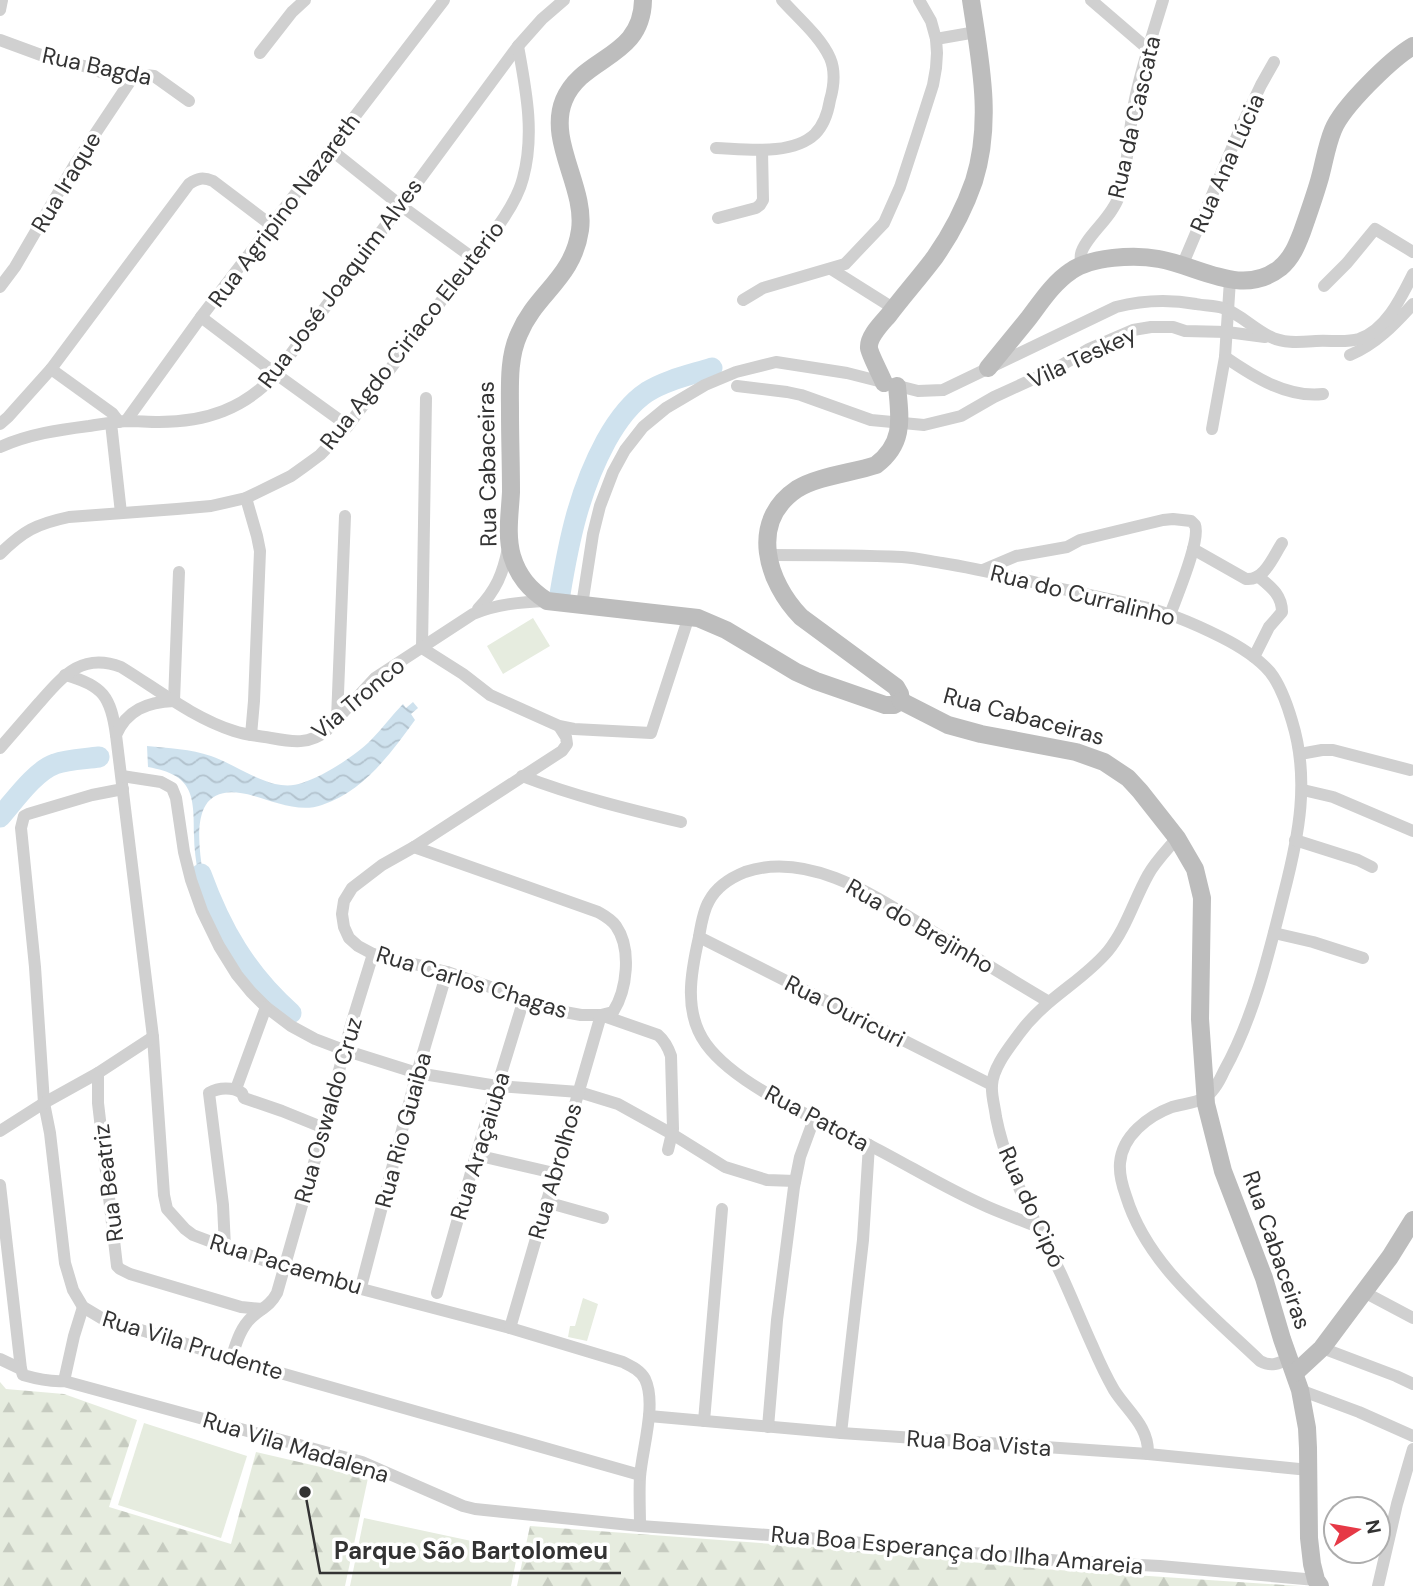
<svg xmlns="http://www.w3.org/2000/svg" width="1413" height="1586" font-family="'DM Sans',sans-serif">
<defs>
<pattern id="forest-firs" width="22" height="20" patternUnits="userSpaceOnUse" patternTransform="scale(1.75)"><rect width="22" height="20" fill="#e6ecdf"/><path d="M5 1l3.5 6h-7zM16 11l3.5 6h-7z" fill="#c6cbc0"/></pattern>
<pattern id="water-waves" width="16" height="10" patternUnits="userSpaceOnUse" patternTransform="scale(1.75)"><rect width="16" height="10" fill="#cfe2ee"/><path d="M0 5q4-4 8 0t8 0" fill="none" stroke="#b2c2cd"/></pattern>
</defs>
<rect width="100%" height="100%" fill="#fff"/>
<!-- green -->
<g fill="#e6ecdf">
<polygon points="533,618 550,646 503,674 487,646"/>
<polygon points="583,1298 598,1304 587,1341 568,1337 570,1326 575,1326"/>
<polygon points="144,1423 247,1456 221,1538 118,1505"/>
<polygon points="364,1518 518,1551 511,1586 350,1586"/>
</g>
<!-- forest -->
<g fill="url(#forest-firs)">
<polygon points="0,1382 6,1389 64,1394 137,1420 109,1507 231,1544 256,1452 368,1478 345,1586 0,1586"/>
<polygon points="530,1526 814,1547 1044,1569 1300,1586 517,1586"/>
</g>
<!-- water -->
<path fill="url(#water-waves)" d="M413,702l5,6 -7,6 4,6c-25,34 -51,71 -93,85 -22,8 -47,-3 -68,-9 -62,-18 -58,34 -51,78h-5c-2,-13 -4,-26 -4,-39 0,-41 -1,-60 -46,-68l-1,-21c21,2 44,3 64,10 22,8 41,22 64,28 9,2 19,2 27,-1 22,-7 53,-27 69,-43 11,-11 21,-25 32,-36l3,4z"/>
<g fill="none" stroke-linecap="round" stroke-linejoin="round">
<!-- river -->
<g stroke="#cfe2ee" stroke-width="21">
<path d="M560,594c9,-54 19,-103 46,-153 10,-18 23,-37 41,-49 19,-12 43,-17 65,-24"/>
<path d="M0,817c14,-16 35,-46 55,-53 13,-5 30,-5 44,-7"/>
<path d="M201,874c20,55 45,99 90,139"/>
</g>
<!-- street -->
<g stroke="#d0d0d0" stroke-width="12">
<polyline points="1091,0 1148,49"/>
<polyline points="0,10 2,0"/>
<polyline points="936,39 976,32"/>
<polyline points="0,40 49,58 84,66 104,73 133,77 146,75 154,76 189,101"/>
<polyline points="260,53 292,12 305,0"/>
<path d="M716,148c29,1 76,8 99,-14 8,-8 13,-22 15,-34 4,-14 6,-28 0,-42 -10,-22 -32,-40 -48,-58"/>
<polyline points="330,149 400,205 473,258"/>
<polyline points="718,218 756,208 760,205 763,200 762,150"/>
<path d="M1082,265c-1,-4 -2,-6 -1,-11 3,-16 31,-36 38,-58 10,-31 9,-65 16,-97 7,-33 18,-66 28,-99"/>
<polyline points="1182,266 1240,129 1261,85 1274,62"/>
<polyline points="831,269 893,308"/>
<polyline points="1324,286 1347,263 1375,229 1413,252"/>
<polyline points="0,287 15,267 75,164 133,77"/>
<polyline points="743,300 763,288 845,264 884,223 900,187 917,135 933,85 936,68 937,53 936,39 931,21 919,0"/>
<polyline points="201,317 276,374 348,426"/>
<path d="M1350,355c26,-11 44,-30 63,-51"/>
<path d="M1225,357c29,20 62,41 98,37"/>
<polyline points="51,369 112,413 119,422"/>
<polyline points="737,386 787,392 801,395 871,420 924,425 961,416 994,397 1055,369 1089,349 1133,330 1151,327 1173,327 1185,331 1227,332 1265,337"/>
<polyline points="426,398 422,648 463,674 490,695 559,726 574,729 651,733 689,616"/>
<polyline points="126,421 201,317 444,0"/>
<polyline points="111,423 121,513"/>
<path d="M0,424l8,-7 43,-48 138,-185c9,-6 14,-7 24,-3l58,44"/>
<polyline points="1212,429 1225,357 1230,280"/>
<path d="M0,447c29,-13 58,-17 89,-21 13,-2 25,-4 38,-5 11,0 21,1 32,1 47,0 85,-13 117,-48l242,-328 24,-27 22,-19"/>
<polyline points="246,498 257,536 260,551 254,701 251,735"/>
<path d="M1193,549l53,30c18,2 27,-22 36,-36"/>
<path d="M0,554c23,-23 36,-30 69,-37l108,-8 34,-3 35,-8 45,-22 14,-10 15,-11 28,-29c38,-52 77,-103 115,-154 20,-27 52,-62 60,-94 12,-44 3,-88 -5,-132"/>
<path d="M768,555c45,0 90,0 134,2 14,1 27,4 40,6 38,6 75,15 112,24 29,7 57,12 86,19 28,6 55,18 81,31 18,9 36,20 49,35 11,14 17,32 22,49 18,58 7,114 -8,172 -15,60 -30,124 -60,178 -4,9 -11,22 -20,27 -8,5 -22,6 -32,9 -24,9 -50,29 -52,56 -1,12 2,22 6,33 21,69 83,116 134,165 11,6 19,3 29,-3"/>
<path d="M983,570l33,-14 51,-9 13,-7 83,-20 10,-1 18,2c1,1 3,3 4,4 6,15 -19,73 -25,90"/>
<path d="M582,605l11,-71 7,-28 13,-34 12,-22 18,-23 23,-19 39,-23 31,-13 40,-10 71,11 71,18 25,-1 173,-83c27,-7 53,-8 80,-3 9,2 18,1 27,4 17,6 30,20 46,28 14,8 32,6 47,5 14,-1 30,2 43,-2 27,-9 42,-41 54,-65"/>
<path d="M478,609c18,-19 25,-35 30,-61"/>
<path d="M1254,657l15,-30 13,-15c0,-17 -11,-25 -23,-35"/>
<path d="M65,675c38,10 46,22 51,60"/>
<path d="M174,701c-27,1 -47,9 -58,34l37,302 11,158 3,14 18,20 8,6 32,12 79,27 206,54 113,34c8,4 17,8 22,17 12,25 -3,70 -5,98 -1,16 0,33 0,49"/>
<polyline points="174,701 179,572"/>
<polyline points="337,719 345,516"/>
<path d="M559,726l7,11 1,7 -5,7 -148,96 -32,18 -30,23 -8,13 -2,13 2,13 5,11 9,8 15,8 74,18 112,39 22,4h20l57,20c7,6 10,12 13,21l2,73 -5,21"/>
<path d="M0,748c13,-15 26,-30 39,-45 24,-27 43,-51 82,-36 36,22 72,51 113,64 12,4 25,5 37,7 21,4 39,7 56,-8l48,-52 98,-64c24,-10 48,-12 74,-13"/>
<polyline points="1300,754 1322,750 1333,750 1410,770"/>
<polyline points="122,776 161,782 172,788 176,798 184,852 191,880 202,911 219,946 237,975 251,992 266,1007 291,1026 315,1039 344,1050 417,1073 497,1086 579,1092 618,1104 672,1134 725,1167 767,1180 795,1181"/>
<path d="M522,776c52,20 105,33 159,46"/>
<polyline points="123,789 92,795 28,814 24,816 21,828 35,967 44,1103 50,1133 65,1263 73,1290 83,1307 103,1319 168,1338 231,1359 640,1475"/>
<polyline points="1303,790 1333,797 1413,831"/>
<polyline points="1295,840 1358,860 1372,867"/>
<path d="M414,847l184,65c7,4 13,7 18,14 16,23 11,64 -3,86l-12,3 -91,313"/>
<polyline points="1274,933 1313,942 1363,958"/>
<polyline points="699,937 992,1085"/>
<polyline points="98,1073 98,1103 117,1266 120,1269 130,1274 241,1307 262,1309"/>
<polyline points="236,1089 266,1007"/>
<polyline points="0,1131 44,1103 98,1073 153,1037"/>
<polyline points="476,1155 554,1173"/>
<polyline points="0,1185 21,1369"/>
<polyline points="546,1202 603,1218"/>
<path d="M1038,1227c-17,-7 -34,-13 -50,-20 -40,-17 -78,-41 -117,-61 -49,-25 -133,-58 -165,-102 -23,-32 -15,-72 -7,-107 2,-12 4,-26 10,-36 8,-15 21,-23 36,-29 68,-23 140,31 195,64 36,22 72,44 109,66"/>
<path d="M225,1247l-2,-42 -14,-112c10,-6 24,-6 33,0l2,5 38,13 42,17"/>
<polyline points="361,1287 417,1073 447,972"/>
<polyline points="1364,1292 1413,1318"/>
<polyline points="437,1293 476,1155 524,999"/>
<polyline points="1322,1348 1396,1376 1413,1384"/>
<path d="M0,1359l21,10 2,6c14,4 27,7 41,6l298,81 101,44 12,3 165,17 156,11 266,24 98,5 156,14"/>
<path d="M231,1359c5,-15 9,-31 21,-42 10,-9 18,-11 25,-24l47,-165 27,-103 22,-71"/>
<polyline points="64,1381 74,1336 83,1307"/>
<polyline points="1300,1390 1359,1412 1413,1436"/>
<polyline points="649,1416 841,1433 1148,1454 1309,1470"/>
<polyline points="704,1421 722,1209"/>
<polyline points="768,1427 777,1320 794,1187 800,1157 814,1119"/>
<polyline points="841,1433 863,1240 869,1145"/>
<path d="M1148,1454c1,-28 -20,-42 -34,-64 -8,-14 -15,-29 -21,-43 -11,-24 -21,-49 -32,-73 -25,-52 -54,-101 -65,-157 -1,-10 -5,-22 -4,-32 1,-18 17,-37 27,-51 26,-36 63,-52 89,-83 18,-22 26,-51 40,-76 7,-13 19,-25 29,-37"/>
<polyline points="1378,1586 1397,1504 1413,1449"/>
</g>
<!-- secondary -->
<g stroke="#bdbdbd" stroke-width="18">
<path d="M643,0c-1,59 -61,56 -79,100 -17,41 22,87 16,130 -7,49 -44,63 -61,104 -11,24 -9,52 -9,78 0,27 1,53 1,80 -1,21 -5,43 1,64 6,20 17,33 35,45l151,17 28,12 70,42 20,9 69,24h9l7,-4"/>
<path d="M988,368c13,-16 27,-33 40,-49 13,-17 25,-36 43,-48 20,-14 63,-17 88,-12 40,7 83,39 121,9 12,-10 17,-23 22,-36 6,-17 12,-34 17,-51 5,-17 7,-34 14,-51 9,-23 58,-71 80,-84"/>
<path d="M884,383c-3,-8 -14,-28 -15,-35 -1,-11 12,-24 19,-32 15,-20 32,-39 47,-59 16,-23 30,-50 39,-76 19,-60 6,-121 -3,-181"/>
<path d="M897,386c3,32 8,57 -21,79 -24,8 -58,11 -79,24 -49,33 -30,93 4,128l95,70 4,7 1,7"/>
<polyline points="901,701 948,725 981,734 1076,752 1104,762 1128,778 1140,791 1177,838 1195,869 1202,898 1200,1019 1206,1104 1223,1171 1264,1278 1282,1339 1300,1390 1307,1428 1308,1448 1309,1538 1312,1564 1316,1580 1320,1586"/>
<polyline points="1295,1373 1322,1348 1390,1257 1413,1220"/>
</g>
</g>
<g text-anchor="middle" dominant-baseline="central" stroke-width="7" stroke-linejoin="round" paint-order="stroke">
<!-- street labels -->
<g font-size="23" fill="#333" stroke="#fff">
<text transform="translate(97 66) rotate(12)">Rua Bagda</text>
<text transform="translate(1134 117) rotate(-77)">Rua da Cascata</text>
<text transform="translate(1227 163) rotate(-66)">Rua Ana Lúcia</text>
<text transform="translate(66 182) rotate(-59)">Rua Iraque</text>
<text transform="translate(284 210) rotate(-53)">Rua Agripino Nazareth</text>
<text transform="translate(340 283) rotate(-53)">Rua José Joaquim Alves</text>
<text transform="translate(412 335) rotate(-52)">Rua Agdo Ciriaco Eleuterio</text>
<text transform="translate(1082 357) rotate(-25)">Vila Teskey</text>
<text transform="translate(487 464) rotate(-91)">Rua Cabaceiras</text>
<text transform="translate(1083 595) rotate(14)">Rua do Curralinho</text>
<text transform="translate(358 698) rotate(-40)">Via Tronco</text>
<text transform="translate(1024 716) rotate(15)">Rua Cabaceiras</text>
<text transform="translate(920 926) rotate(30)">Rua do Brejinho</text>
<text transform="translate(472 982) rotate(17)">Rua Carlos Chagas</text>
<text transform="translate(845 1011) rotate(27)">Rua Ouricuri</text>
<text transform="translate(328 1110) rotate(-74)">Rua Oswaldo Cruz</text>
<text transform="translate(817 1118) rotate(28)">Rua Patota</text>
<text transform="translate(403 1130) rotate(-75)">Rua Rio Guaiba</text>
<text transform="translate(480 1146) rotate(-73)">Rua Araçaiuba</text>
<text transform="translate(555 1171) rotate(-74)">Rua Abrolhos</text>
<text transform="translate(108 1183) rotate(-97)">Rua Beatriz</text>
<text transform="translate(1032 1207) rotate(66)">Rua do Cipó</text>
<text transform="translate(1277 1250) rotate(71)">Rua Cabaceiras</text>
<text transform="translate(286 1264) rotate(17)">Rua Pacaembu</text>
<text transform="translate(193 1345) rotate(17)">Rua Vila Prudente</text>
<text transform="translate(979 1443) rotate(4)">Rua Boa Vista</text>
<text transform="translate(296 1447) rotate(17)">Rua Vila Madalena</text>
<text transform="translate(957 1550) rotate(5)">Rua Boa Esperança do Ilha Amareia</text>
</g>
</g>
<!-- callouts -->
<path fill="none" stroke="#333" stroke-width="2.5" d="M305 1492L320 1573H621"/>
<circle fill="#333" stroke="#fff" stroke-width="2.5" cx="305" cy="1492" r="7"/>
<g font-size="24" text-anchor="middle" font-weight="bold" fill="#333" stroke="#fff" stroke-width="7" stroke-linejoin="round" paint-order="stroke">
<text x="471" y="1559">Parque São Bartolomeu</text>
</g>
<!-- north arrow -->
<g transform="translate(1357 1530) rotate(79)"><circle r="33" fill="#ffffff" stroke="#adadad" stroke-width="2"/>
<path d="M0-5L12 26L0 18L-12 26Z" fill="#e63946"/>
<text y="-10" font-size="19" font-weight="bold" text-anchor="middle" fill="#333333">N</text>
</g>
</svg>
